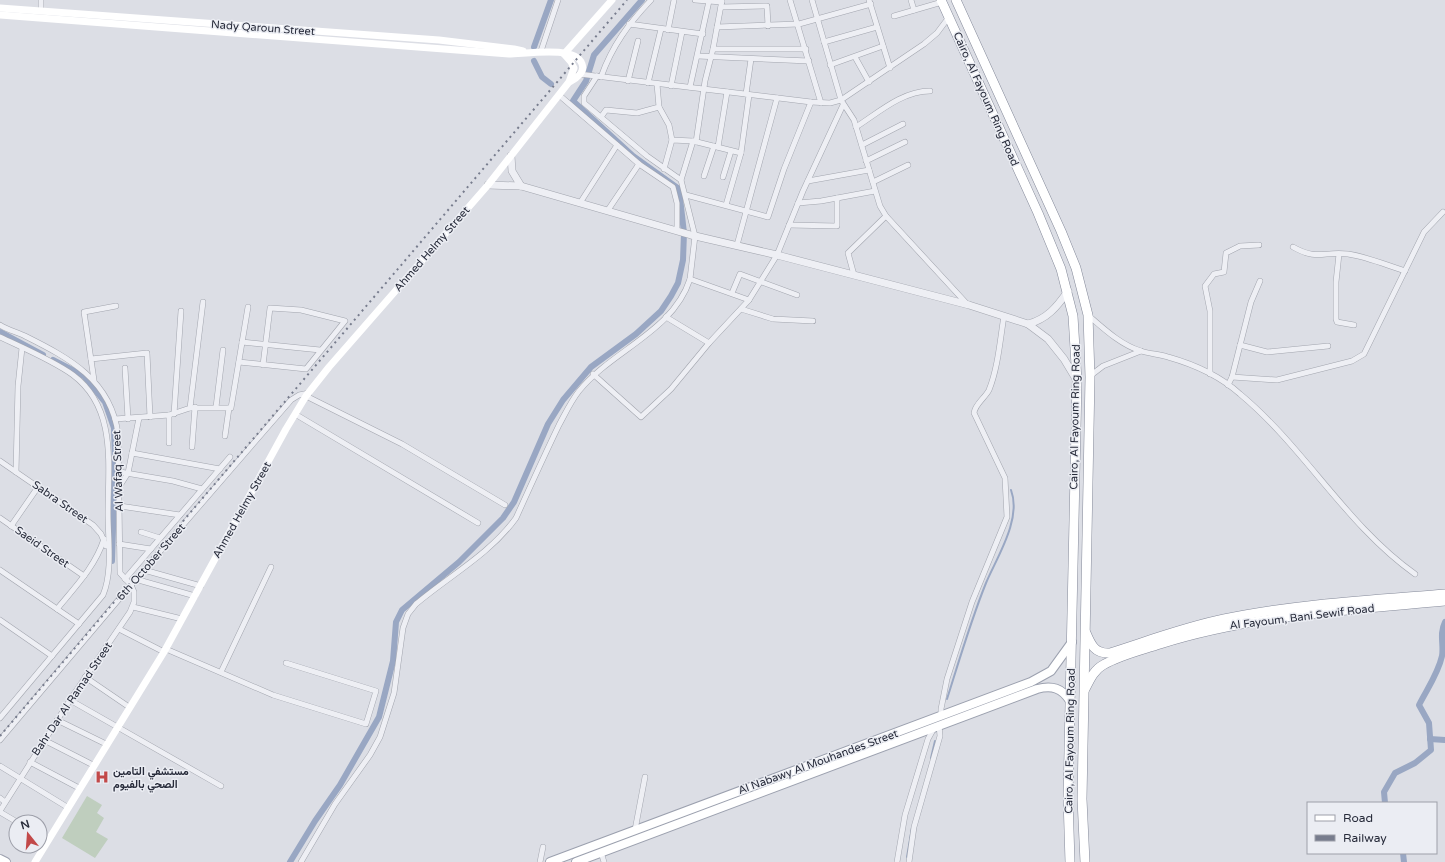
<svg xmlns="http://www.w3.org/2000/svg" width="1445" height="862" font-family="'Varela Round',Vazirmatn,sans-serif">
<rect width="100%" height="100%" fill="#dcdee5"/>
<!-- green -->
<polygon fill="#bfcebe" points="87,796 102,805 97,813 104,818 96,832 108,839 95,858 62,838"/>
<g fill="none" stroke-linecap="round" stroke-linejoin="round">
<!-- stream -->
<g stroke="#99a7c3" stroke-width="2">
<path d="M947,699c12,-38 24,-79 39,-116 11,-26 36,-64 25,-93"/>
<polyline points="931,758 935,741"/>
<polyline points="907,857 912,828"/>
</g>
<!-- canal -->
<g stroke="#99a7c3" stroke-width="6">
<polyline points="534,47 551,0"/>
<polyline points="534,61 542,77 551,84"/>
<polyline points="0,332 43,355"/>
<polyline points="53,360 84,376 105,402 114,428 115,464 112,561"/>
<polyline points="1430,739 1445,740"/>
<path d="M1385,803l-1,-11 11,-19 20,-10 16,-13 -2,-27 -10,-18c8,-16 19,-31 23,-49 2,-11 -3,-22 3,-34"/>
<polyline points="1403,853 1404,862"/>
<polyline points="290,862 315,821 340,785 379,717 393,661 396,622 402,610 459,562 503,518 514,502 548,424 563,400 591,367 636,334 661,311 671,296 678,283 683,260 684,233 679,189 633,156 573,101 586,81 594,55 642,0"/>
</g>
<!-- minor casing -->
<g stroke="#a2a5ae" stroke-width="6">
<g id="minor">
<polyline points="695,0 722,2"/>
<polyline points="790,0 821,103"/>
<polyline points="812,0 841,100 854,120 880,206 886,216 968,305"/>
<polyline points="869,0 890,68"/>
<polyline points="911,0 914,10"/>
<polyline points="721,7 767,6 768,26"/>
<polyline points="41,11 41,0"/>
<polyline points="894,16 942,2"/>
<polyline points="629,24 703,34"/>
<polyline points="717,27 799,24 871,4"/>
<polyline points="668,30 674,0"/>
<polyline points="824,42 877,27"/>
<polyline points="713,49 806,49"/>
<polyline points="541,51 558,0"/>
<polyline points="698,56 809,61"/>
<polyline points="855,57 869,82"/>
<polyline points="830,65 883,46"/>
<polyline points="579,74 811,102 830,103 841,100 924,44 937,33 949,17"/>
<polyline points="597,76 584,96 584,103 647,156 681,180 695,236 690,279"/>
<path d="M601,77c11,-31 28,-54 50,-77"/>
<polyline points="628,81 638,41"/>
<polyline points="648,83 661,29"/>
<polyline points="671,86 682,32"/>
<polyline points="690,87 709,1"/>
<polyline points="746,94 751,59"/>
<polyline points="559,95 639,164 673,187 677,203 677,230"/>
<polyline points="659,107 669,125 672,140"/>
<polyline points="601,117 606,110 637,113 659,107 657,84"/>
<path d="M856,127c22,-14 46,-36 74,-36"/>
<polyline points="696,142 705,81 713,49 722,0"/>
<polyline points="862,145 903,124"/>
<polyline points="718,147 727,92"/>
<polyline points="866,161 905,142"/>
<polyline points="664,169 672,140 693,141 741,153"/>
<polyline points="704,176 714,146"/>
<polyline points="723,177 731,151"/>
<polyline points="681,180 693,141"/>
<polyline points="808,181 869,170"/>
<polyline points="873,182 908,165"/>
<polyline points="686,195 768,217 784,169 811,102"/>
<polyline points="580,203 617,145"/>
<polyline points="798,203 821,201 875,191"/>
<polyline points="726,205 741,153 749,95"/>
<polyline points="608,210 639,164"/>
<polyline points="789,225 837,226 837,198"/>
<polyline points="737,245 777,98"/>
<path d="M1293,247c25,14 30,4 55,7 20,3 38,11 57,17"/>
<polyline points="1339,254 1336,282 1336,319 1337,322 1354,325"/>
<polyline points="854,275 848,253 886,216"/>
<polyline points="732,293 740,274 797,295"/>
<polyline points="741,309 773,319 813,321"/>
<path d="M1089,316c15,13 32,29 52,35 9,3 18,3 27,6 25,7 52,19 72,37 65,54 106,131 175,180"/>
<polyline points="666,317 709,343"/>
<path d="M0,325c8,5 17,7 25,11 44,22 86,44 93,98l2,139 11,12 3,7v10l-4,10 -60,88 -70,111"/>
<path d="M0,337c23,11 52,23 73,38 44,33 35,90 35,139 0,25 5,57 -5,81l-103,123"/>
<polyline points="242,342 320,350"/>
<polyline points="1240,345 1267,352 1328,346"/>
<polyline points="91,359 147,353 150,417"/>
<polyline points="239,362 306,369 345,321 301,310 270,308 263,365"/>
<polyline points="125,368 128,419"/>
<polyline points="593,374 641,417 671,389 709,343 749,300"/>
<polyline points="1210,374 1210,311 1205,286 1214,274 1224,272 1226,253 1240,246 1259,245"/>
<polyline points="1090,376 1103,366 1141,351"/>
<polyline points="1232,377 1277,380 1352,361 1364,354 1424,232 1443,212"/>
<polyline points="94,380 84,312 116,306"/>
<polyline points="1228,385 1232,377 1251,302 1260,281"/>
<polyline points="306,396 402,444 505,505"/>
<polyline points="216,407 223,350"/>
<polyline points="190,408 231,408 248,307"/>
<polyline points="174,414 181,311"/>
<polyline points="295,414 478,523"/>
<polyline points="115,419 169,415 190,408 203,302"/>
<polyline points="225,436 229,408"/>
<polyline points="169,443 169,415"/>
<polyline points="192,447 195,407"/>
<polyline points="132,453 220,469"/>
<polyline points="0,461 93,525 101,534 106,546"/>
<polyline points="16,472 18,386 22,348"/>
<polyline points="120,472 173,481 202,489"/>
<polyline points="121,484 128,473 139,418"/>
<polyline points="120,506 180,515"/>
<polyline points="0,518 84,576"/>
<polyline points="11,526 38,487"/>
<polyline points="141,532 160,538"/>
<polyline points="119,544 151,549"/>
<polyline points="0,570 79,624"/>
<polyline points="144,570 201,586"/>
<polyline points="125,579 230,457"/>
<polyline points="135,579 195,596"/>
<polyline points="133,607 182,619"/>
<path d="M57,609c18,-22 38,-42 47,-70"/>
<polyline points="0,620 52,656"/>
<polyline points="119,629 164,652"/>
<polyline points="166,649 273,695 366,724 376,691 286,663"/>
<polyline points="221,672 271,567"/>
<polyline points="85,677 129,707"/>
<polyline points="70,700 221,786"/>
<path d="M941,716v-7l6,-30 25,-77 35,-85 -2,-39 -31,-65c1,-9 11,-15 15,-23 9,-22 11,-50 15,-74"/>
<polyline points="57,720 106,744"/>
<polyline points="0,740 131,585 291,400 299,395 309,393"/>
<polyline points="44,740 93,765"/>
<polyline points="30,762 79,788"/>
<polyline points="0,766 67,807"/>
<polyline points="0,798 5,802"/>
<polyline points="0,812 17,822"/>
<polyline points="635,830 645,777"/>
<polyline points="40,835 48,839"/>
<polyline points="601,852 604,862"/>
<path d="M301,862l34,-58 35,-49 10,-18 14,-44 9,-65 5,-14 8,-10c33,-28 74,-50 100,-86 14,-31 28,-62 43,-93 6,-11 12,-24 20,-34 33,-41 94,-59 111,-112l59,21 28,-45 26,-64 40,-86"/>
<polyline points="540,862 543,847"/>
<polyline points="897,862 905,815 928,739 933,730 939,725 940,736 914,827 909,862"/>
</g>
</g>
<!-- tertiary casing -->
<g stroke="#a2a5ae" stroke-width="8">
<g id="tertiary">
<polyline points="511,156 512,171 521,186"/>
<polyline points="488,185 521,186 691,235 777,255 969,305 1028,324 1048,339 1064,359 1076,379"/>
<path d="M1028,324c19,-5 29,-17 40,-33"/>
</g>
</g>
<!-- primary casing -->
<g stroke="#9ca1af" stroke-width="10">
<g id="primary">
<polyline points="0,859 6,862"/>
<polyline points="550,862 1031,682 1051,671 1072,642"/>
<path d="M576,862l461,-173c15,-4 25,-1 33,12"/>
</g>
</g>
<!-- trunk casing -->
<g stroke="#858a9a" stroke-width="10">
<g id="trunk">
<polyline points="941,0 1038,213 1061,269 1073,316 1077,381 1068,798 1070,862"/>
<polyline points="956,0 1061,231 1076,268 1088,315 1090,377 1082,799 1085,862"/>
<path d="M1086,633c5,12 9,21 24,20 38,-12 75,-26 114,-34 72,-15 147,-19 221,-25"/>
<path d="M1085,689c5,-10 9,-19 18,-24 17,-10 39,-15 57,-21 92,-29 189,-34 285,-43"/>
</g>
</g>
<!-- minor -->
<use href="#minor" stroke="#eeeff4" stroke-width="5"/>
<!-- tertiary -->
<use href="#tertiary" stroke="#eeeff4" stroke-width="7"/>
<!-- secondary -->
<g stroke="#fff" stroke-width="7">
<polyline points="0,8 439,40 514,49 523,51"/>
<path d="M0,15l509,39c16,0 67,-9 73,10 3,8 -5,14 -11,17"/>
<polyline points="564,54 612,0"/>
<polyline points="35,862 164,652 286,429 306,396 329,367 488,185 569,82 574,68 571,62 564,54"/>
</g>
<!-- primary -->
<use href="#primary" stroke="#fff" stroke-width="8"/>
<!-- trunk -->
<use href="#trunk" stroke="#fff" stroke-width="9"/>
<!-- rail -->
<polyline stroke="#777c8d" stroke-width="2" stroke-dasharray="2 4" stroke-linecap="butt" points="0,736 627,0"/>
</g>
<!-- icons -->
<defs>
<g id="hospital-bare" transform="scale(1.08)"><path d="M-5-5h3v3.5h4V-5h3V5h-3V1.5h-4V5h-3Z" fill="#c24949" stroke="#ebedf3" stroke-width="2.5" paint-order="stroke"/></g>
</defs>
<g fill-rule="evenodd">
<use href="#hospital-bare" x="102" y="777"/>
</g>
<g text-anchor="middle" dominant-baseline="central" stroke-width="3" stroke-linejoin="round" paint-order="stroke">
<!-- street labels -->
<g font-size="11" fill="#272b3a" stroke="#ebedf3">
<text transform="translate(263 28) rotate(4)">Nady Qaroun Street</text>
<text transform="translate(986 99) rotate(66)">Cairo, Al Fayoum Ring Road</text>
<text transform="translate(432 249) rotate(-49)">Ahmed Helmy Street</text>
<text transform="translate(1075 417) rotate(-89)">Cairo, Al Fayoum Ring Road</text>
<text transform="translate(118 471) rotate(-92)">Al Wafaq Street</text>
<text transform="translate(60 502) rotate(35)">Sabra Street</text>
<text transform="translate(242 510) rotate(-61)">Ahmed Helmy Street</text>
<text transform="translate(42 547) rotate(35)">Saeid Street</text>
<text transform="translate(151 562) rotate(-49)">6th October Street</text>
<text transform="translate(1302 617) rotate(-7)">Al Fayoum, Bani Sewif Road</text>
<text transform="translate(72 699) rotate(-56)">Bahr Dar Al Ramad Street</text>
<text transform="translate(1070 741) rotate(-89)">Cairo, Al Fayoum Ring Road</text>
<text transform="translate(818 762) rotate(-20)">Al Nabawy Al Mouhandes Street</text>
</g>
<!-- poi labels -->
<g font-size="11" font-weight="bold" fill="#272b3a" stroke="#ebedf3" text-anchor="start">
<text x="113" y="771">مستشفي التامين<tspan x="113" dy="13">الصحي بالفيوم</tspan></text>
</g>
</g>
<!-- legend -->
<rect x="1307" y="802" width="130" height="52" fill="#ebedf3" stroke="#9d9fa9"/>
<rect x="1315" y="815" width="20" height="6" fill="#ffffff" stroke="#9d9fa9"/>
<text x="1343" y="822" font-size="12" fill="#272b3a">Road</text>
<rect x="1315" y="835" width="20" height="6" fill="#777c8d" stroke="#9d9fa9"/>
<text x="1343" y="842" font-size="12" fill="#272b3a">Railway</text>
<!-- north arrow -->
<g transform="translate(28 834) rotate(343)"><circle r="19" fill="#ebedf3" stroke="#9d9fa9"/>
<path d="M0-3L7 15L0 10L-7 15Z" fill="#c24949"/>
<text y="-6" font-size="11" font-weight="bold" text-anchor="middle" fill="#272b3a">N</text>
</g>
</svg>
